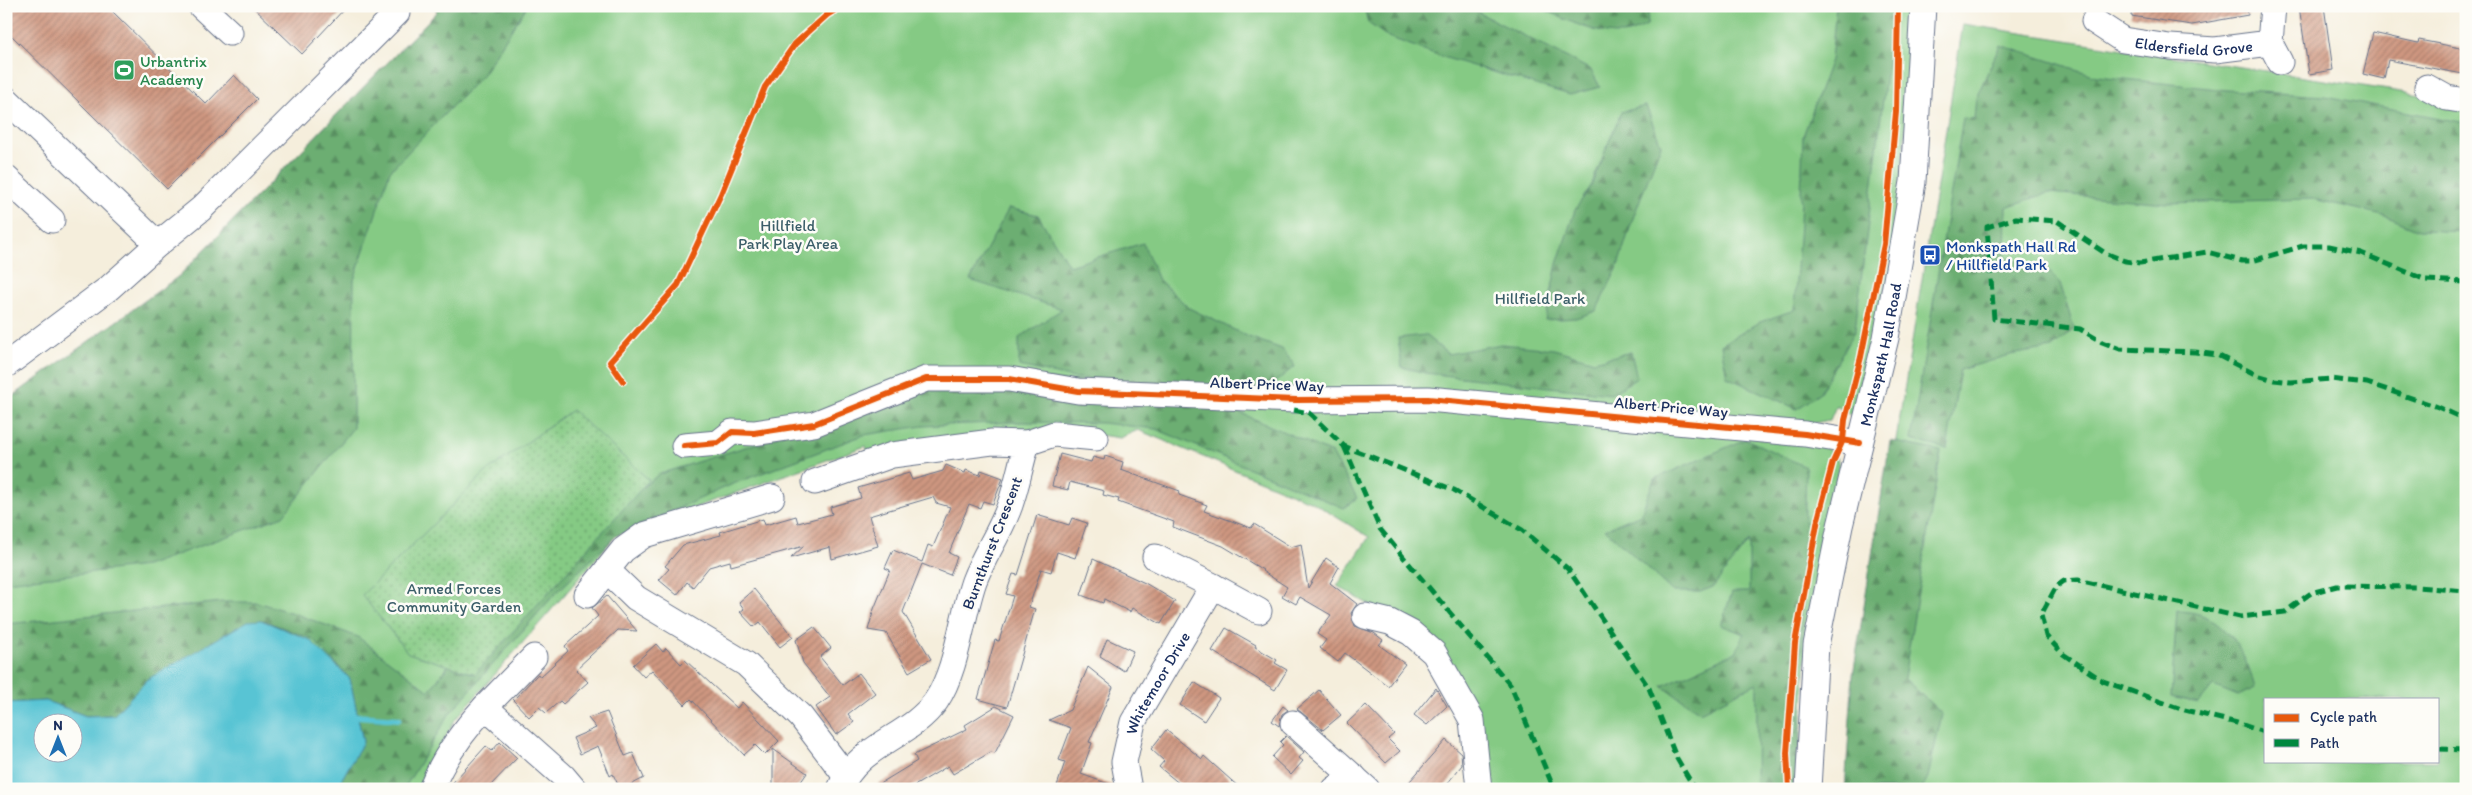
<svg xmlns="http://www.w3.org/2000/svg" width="2472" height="795" font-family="Itim,sans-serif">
<defs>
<pattern id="forest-firs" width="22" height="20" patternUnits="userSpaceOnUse" patternTransform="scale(1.25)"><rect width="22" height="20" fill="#6cae72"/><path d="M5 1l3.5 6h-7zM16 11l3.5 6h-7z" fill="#588e61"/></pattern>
<pattern id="garden-dots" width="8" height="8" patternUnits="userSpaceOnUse" patternTransform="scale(1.25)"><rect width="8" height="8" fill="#85ca84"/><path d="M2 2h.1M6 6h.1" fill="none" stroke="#6ca46f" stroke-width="1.8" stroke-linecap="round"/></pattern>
<pattern id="building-hatch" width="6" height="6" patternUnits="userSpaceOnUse" patternTransform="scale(1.25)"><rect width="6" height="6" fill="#cf9780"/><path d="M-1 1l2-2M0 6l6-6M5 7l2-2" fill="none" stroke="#a77c6c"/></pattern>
</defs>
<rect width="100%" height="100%" fill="#fdfcf7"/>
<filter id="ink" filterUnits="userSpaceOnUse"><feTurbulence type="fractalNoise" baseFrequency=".02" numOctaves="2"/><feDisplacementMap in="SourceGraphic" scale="10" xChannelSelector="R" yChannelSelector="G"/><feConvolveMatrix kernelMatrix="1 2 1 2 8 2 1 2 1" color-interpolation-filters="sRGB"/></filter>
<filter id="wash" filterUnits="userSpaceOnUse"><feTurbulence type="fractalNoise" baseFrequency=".0096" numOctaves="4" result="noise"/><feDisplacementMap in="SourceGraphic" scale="20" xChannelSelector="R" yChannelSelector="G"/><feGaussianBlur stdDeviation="1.12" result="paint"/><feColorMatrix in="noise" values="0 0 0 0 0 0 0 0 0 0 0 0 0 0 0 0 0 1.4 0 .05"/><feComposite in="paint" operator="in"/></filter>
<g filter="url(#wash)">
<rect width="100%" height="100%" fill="#f5eedc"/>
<!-- green -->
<g fill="#85ca84" stroke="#507c71" fill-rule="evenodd">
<path d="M435,6h1478l-2,72 -18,179 -39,160 -18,-11 -6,14 -27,5 34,33 2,7 -32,175 -9,149h-307l-63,-150 -91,-53 32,-49 -57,-35 -174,-72 -18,8 -68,-10 -183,29 -3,-11 -250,90 -161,184 -38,69h-411v-388l173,-125 258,-264zM42,722h30v30h-30z"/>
<path d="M1963,24l503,78v687h-617l9,-112zM2266,699h172v62h-172z"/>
</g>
<!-- forest -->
<g fill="url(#forest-firs)" stroke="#446e68">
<polygon points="435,6 527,6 483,74 390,171 354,280 353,428 283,516 146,566 6,582 6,401 179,276 437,12"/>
<polygon points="1364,6 1466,6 1591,70 1600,87 1570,95 1446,58 1388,37 1368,23"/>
<path d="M1539,6h110l-2,19c-6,3 -12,6 -19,8 -23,6 -69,-15 -89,-27z"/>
<polygon points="1836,6 1893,6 1892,25 1855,330 1820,393 1797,409 1727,377 1721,345 1760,322 1794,310 1800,224 1803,136 1831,60"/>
<polygon points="2000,45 2097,76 2227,90 2325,96 2466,123 2466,232 2419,230 2383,215 2313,199 2167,203 2048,193 2006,207 2005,258 2045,267 2060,283 2074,329 2052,348 2010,355 1960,370 1947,449 1911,440 1963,118 1974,119 1976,98"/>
<polygon points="1646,106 1661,145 1633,218 1617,269 1596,311 1576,318 1545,320 1557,264 1575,210 1591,186 1621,112"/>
<polygon points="1009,208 1038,215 1069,266 1143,243 1159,280 1189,308 1249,337 1282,349 1295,366 1268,388 1074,378 1019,366 1019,338 1062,309 970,280"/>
<polygon points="1425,335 1448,354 1501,344 1554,349 1594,361 1631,352 1637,378 1611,394 1425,373 1402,367 1398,338"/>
<polygon points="961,370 1202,396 1332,453 1357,498 1344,508 1156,429 1102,423 1016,422 923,426 864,435 733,484 616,536 554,595 450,713 404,789 336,789 363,742 350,679 313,639 262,620 149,679 114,715 86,716 46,701 6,703 6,624 222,602 257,602 296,614 358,637 429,691 488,613 659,474 761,442"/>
<polygon points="1746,439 1806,467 1798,789 1756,789 1757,683 1700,712 1662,686 1736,652 1744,634 1721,625 1732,592 1749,592 1749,541 1713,587 1700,592 1673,592 1605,529 1641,514 1654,479"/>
<polygon points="1890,441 1941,451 1904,678 1942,714 1928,777 1922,789 1845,789 1853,675"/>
<path d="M2177,610c8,2 19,2 27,6 29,14 43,42 51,72l-17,8 -25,-10 -14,17 -28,-6z"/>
</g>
<!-- garden -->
<polygon fill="url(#garden-dots)" stroke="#507c71" points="572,410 649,480 475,674 408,653 362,595 485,473"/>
<!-- water -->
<path fill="#59c4d4" stroke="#3a7a99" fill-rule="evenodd" d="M261,620l49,20 40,39 13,63 -27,47h-330v-86l40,-2 40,15 28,-1 34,-36 100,-58zM42,722h30v30h-30z"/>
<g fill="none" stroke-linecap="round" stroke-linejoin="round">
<!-- stream -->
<polyline stroke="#59c4d4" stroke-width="6" points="357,716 399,719"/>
</g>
<g id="blocks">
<!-- building -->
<g fill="url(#building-hatch)">
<polygon points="6,6 107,6 206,104 234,75 257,99 167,189 6,30"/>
<polygon points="252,6 347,6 302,54"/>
<polygon points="2132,6 2247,6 2248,15 2192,25 2131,16"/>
<polygon points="2299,6 2324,6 2333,70 2309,74"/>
<polygon points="2373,33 2418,43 2419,40 2466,49 2463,74 2388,60 2384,79 2363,74"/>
<polygon points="1060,454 1091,462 1093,457 1104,460 1105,456 1123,462 1121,470 1180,491 1179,495 1207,505 1204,511 1251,528 1254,524 1291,547 1301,544 1308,588 1326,558 1339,567 1330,583 1357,604 1351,613 1355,626 1374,633 1383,640 1379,645 1405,664 1388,686 1345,653 1338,662 1320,648 1326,640 1317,634 1331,615 1300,597 1296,604 1282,596 1287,587 1262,571 1263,570 1223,546 1173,527 1174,522 1118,502 1119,499 1103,495 1104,491 1070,482 1068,490 1052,486"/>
<polygon points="946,465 965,473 966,470 980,475 981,470 1003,478 993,504 983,501 980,508 969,504 949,553 957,557 950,575 922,564 903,612 931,659 909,672 886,633 868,630 874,609 890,570 885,568 893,550 922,562 928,545 933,547 950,507 936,503 933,497 869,516 878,546 832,559 830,547 791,558 804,546 731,566 730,561 709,567 693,587 687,582 677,595 659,580 669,569 665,566 683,545 721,535 720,532 763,519 765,525 796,516 798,523 832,514 830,507 861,498 858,488 909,473 912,480 943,471"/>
<polygon points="1037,515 1069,525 1072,518 1087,523 1075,558 1057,552 1051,572 1041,569 1029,607 1035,609 1007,707 978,699 995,640 999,641 1013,596 1006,594 1013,574 1018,575"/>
<polygon points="1093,559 1145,583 1175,601 1161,624 1132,608 1130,612 1104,599 1103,603 1081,595"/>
<polygon points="754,589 793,637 780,647 760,622 754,627 740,612 744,609 739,602"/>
<polygon points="607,596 637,631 618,630 576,669 588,682 563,704 560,701 546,713 539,707 529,717 513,700 538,674 540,677 568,651 565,646 598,616 592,608"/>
<polygon points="814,627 831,648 820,657 843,685 859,673 875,693 848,714 854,722 836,735 816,707 830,697 803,663 796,640"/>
<polygon points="1226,628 1256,645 1255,647 1277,660 1275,663 1287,670 1275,690 1212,651"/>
<polygon points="1107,639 1133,651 1124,671 1100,656"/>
<polygon points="656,644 663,652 666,648 681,664 685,660 737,708 742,702 779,741 765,755 755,745 744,755 691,699 685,705 652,670 644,677 633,665"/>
<polygon points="1088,667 1113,687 1089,742 1092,743 1081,774 1114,786 1114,789 1056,789 1065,762 1059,760 1071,728 1049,720 1070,710"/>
<polygon points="1194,682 1219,698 1204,721 1180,705"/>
<polygon points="1436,688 1447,706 1427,725 1414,715"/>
<polygon points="1319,690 1341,715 1323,730 1297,709"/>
<polygon points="1366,705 1394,734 1388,739 1400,751 1386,763 1347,723"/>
<polygon points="996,706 1014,715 995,753 991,752 953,774 948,766 909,789 871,789 917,761 914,755 967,729 965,725"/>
<polygon points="1283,706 1288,710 1282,714 1279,726 1272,721"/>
<polygon points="607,712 625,756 633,753 644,778 623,789 620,789 613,774 610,776 598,746 580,754 573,738 596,728 588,718"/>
<polygon points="1166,730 1202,759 1204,756 1241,789 1186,789 1159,767 1164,761 1151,749"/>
<polygon points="1286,736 1304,752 1299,758 1303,761 1291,775 1272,757 1283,745 1280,742"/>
<polygon points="1446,740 1461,753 1462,765 1443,789 1403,789"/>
<polygon points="500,742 517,758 487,789 447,789 486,746 492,751"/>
<polygon points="773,749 807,773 796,789 779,789 773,785"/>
</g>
</g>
</g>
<g filter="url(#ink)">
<use href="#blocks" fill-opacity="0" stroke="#67728a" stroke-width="1"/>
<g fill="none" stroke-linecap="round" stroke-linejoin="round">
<!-- minor casing -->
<g stroke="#67728a" stroke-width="27">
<g id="minor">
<polyline points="201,6 230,33"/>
<polyline points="2273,6 2270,43 2280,62"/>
<path id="s1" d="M2094,21l29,19 47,7 45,3 55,-7"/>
<polyline points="2427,87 2447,98 2466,101"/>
<polyline points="6,99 158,244 201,209 397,13 397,6"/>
<polyline points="6,178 52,220"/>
<polyline points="6,365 109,288 158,244"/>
<polyline points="1027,443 1054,434 1096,438"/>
<polyline points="684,446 718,443 732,432 754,433 814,424 926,379 1009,379 1078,391 1296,400 1428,399 1805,434 1860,443"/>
<path d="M815,482l77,-27 100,-13 35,1c-6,20 -10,42 -17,62 -9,26 -26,50 -36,76 -13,37 -16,87 -38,120 -26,37 -79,44 -96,88"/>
<polyline points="772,497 644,535 623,550 607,570 636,598 746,664 801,717 845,775"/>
<polyline points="1213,586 1259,611"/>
<polyline points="587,595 607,570"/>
<polyline points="1365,616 1390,622 1411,633 1434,653 1472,720 1479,789"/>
<polyline points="534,657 485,707 563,776 574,789"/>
<polyline points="1293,723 1367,789"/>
<path d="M431,789c12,-31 31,-57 54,-82"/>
<path id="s2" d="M1129,789l-5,-27 9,-40 80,-136 -58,-29"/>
<polyline points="1335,789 1354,777"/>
<path id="s3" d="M1808,789l8,-144 24,-119 46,-188 27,-156 10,-176"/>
</g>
</g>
<!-- minor -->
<use href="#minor" stroke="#fff" stroke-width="25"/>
<!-- quiet -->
<g stroke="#00873e" stroke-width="5" stroke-dasharray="10 5" stroke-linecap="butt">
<polyline points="2466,282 2426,280 2361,253 2329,246 2303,246 2252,261 2242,261 2207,252 2140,263 2125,261 2105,253 2057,221 2016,218 1987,227 1994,319 2080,329 2102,342 2120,349 2195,352 2217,355 2257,375 2274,380 2291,382 2330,379 2367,383 2438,407 2466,420"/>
<polyline points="1294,410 1309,413 1344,446 1454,490 1522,530 1568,569 1649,688 1676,757 1695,789"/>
<polyline points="1344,446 1380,529 1511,686 1554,789"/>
<polyline points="2266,733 2237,723 2181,709 2103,681 2063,654 2046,636 2041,615 2056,587 2064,581 2078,580 2240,617 2285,612 2311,593 2337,586 2418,587 2466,591"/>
<polyline points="2438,749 2466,750"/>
</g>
<!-- cycleway casing -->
<g stroke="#fdfcf7" stroke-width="9">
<g id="cycleway">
<polyline points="623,381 610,362 678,285 721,194 765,87 795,44 827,15 842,6"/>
<polyline points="684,446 718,443 732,432 754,433 814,424 926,379 1009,379 1078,391 1296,400 1428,399 1805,434 1860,443"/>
<polyline points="1789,789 1787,753 1795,643 1818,519 1833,462 1843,440 1845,420 1861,357 1884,244 1896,112 1898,6"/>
</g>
</g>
<!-- cycleway -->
<use href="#cycleway" stroke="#e8590c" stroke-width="6"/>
</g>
</g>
<!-- icons -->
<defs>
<g id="stadium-square" transform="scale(1.125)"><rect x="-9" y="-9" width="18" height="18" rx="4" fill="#2e9e5b" stroke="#fdfcf7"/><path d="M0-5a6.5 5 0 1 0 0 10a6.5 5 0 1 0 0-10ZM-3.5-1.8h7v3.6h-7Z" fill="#fff"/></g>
<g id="bus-square" transform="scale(1.125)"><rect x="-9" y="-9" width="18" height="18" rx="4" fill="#1a4fb4" stroke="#fdfcf7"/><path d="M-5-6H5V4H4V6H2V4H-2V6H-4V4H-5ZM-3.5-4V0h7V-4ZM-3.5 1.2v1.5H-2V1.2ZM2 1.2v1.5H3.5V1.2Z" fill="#fff"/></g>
</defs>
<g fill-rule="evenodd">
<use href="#stadium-square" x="124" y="70"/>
<use href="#bus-square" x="1930" y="255"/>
</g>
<g text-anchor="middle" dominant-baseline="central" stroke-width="5" stroke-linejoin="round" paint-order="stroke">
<!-- street labels -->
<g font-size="16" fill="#1b2f5e" stroke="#fdfcf7">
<text stroke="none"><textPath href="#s1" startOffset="106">Eldersfield Grove</textPath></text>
<text stroke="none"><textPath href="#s3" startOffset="442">Monkspath Hall Road</textPath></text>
<text transform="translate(1267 384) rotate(2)">Albert Price Way</text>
<text transform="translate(1671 407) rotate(5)">Albert Price Way</text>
<text transform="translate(992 543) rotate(-69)">Burnthurst Crescent</text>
<text stroke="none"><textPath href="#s2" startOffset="114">Whitemoor Drive</textPath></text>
</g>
<!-- leisure labels -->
<g font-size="16" fill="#27864d" stroke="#fdfcf7" text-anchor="start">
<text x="140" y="61">Urbantrix<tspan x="140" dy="18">Academy</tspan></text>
</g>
<!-- park labels -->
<g font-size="16" fill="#3b5e69" stroke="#fdfcf7">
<text x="788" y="225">Hillfield<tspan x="788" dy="18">Park Play Area</tspan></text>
<text x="1540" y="298">Hillfield Park</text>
<text x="454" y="588">Armed Forces<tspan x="454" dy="18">Community Garden</tspan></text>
</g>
<!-- transit labels -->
<g font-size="16" fill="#164399" stroke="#fdfcf7" text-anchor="start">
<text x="1946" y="246">Monkspath Hall Rd<tspan x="1946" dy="18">/ Hillfield Park</tspan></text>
</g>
</g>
<!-- margin -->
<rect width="2472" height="795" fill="none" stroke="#fdfcf7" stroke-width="25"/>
<!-- legend -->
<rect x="2264" y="698" width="175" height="65" fill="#fdfcf7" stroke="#a3aaba"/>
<rect x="2274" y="714" width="25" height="8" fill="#e8590c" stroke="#a3aaba"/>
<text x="2310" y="722" font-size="15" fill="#1b2f5e">Cycle path</text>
<rect x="2274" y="739" width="25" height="8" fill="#00873e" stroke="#a3aaba"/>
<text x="2310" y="748" font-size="15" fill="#1b2f5e">Path</text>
<!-- north arrow -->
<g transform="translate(58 738)"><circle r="24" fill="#fdfcf7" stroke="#a3aaba"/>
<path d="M0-4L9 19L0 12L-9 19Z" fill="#1f6fb2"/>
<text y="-8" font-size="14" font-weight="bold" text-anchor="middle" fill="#1b2f5e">N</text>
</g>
</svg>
